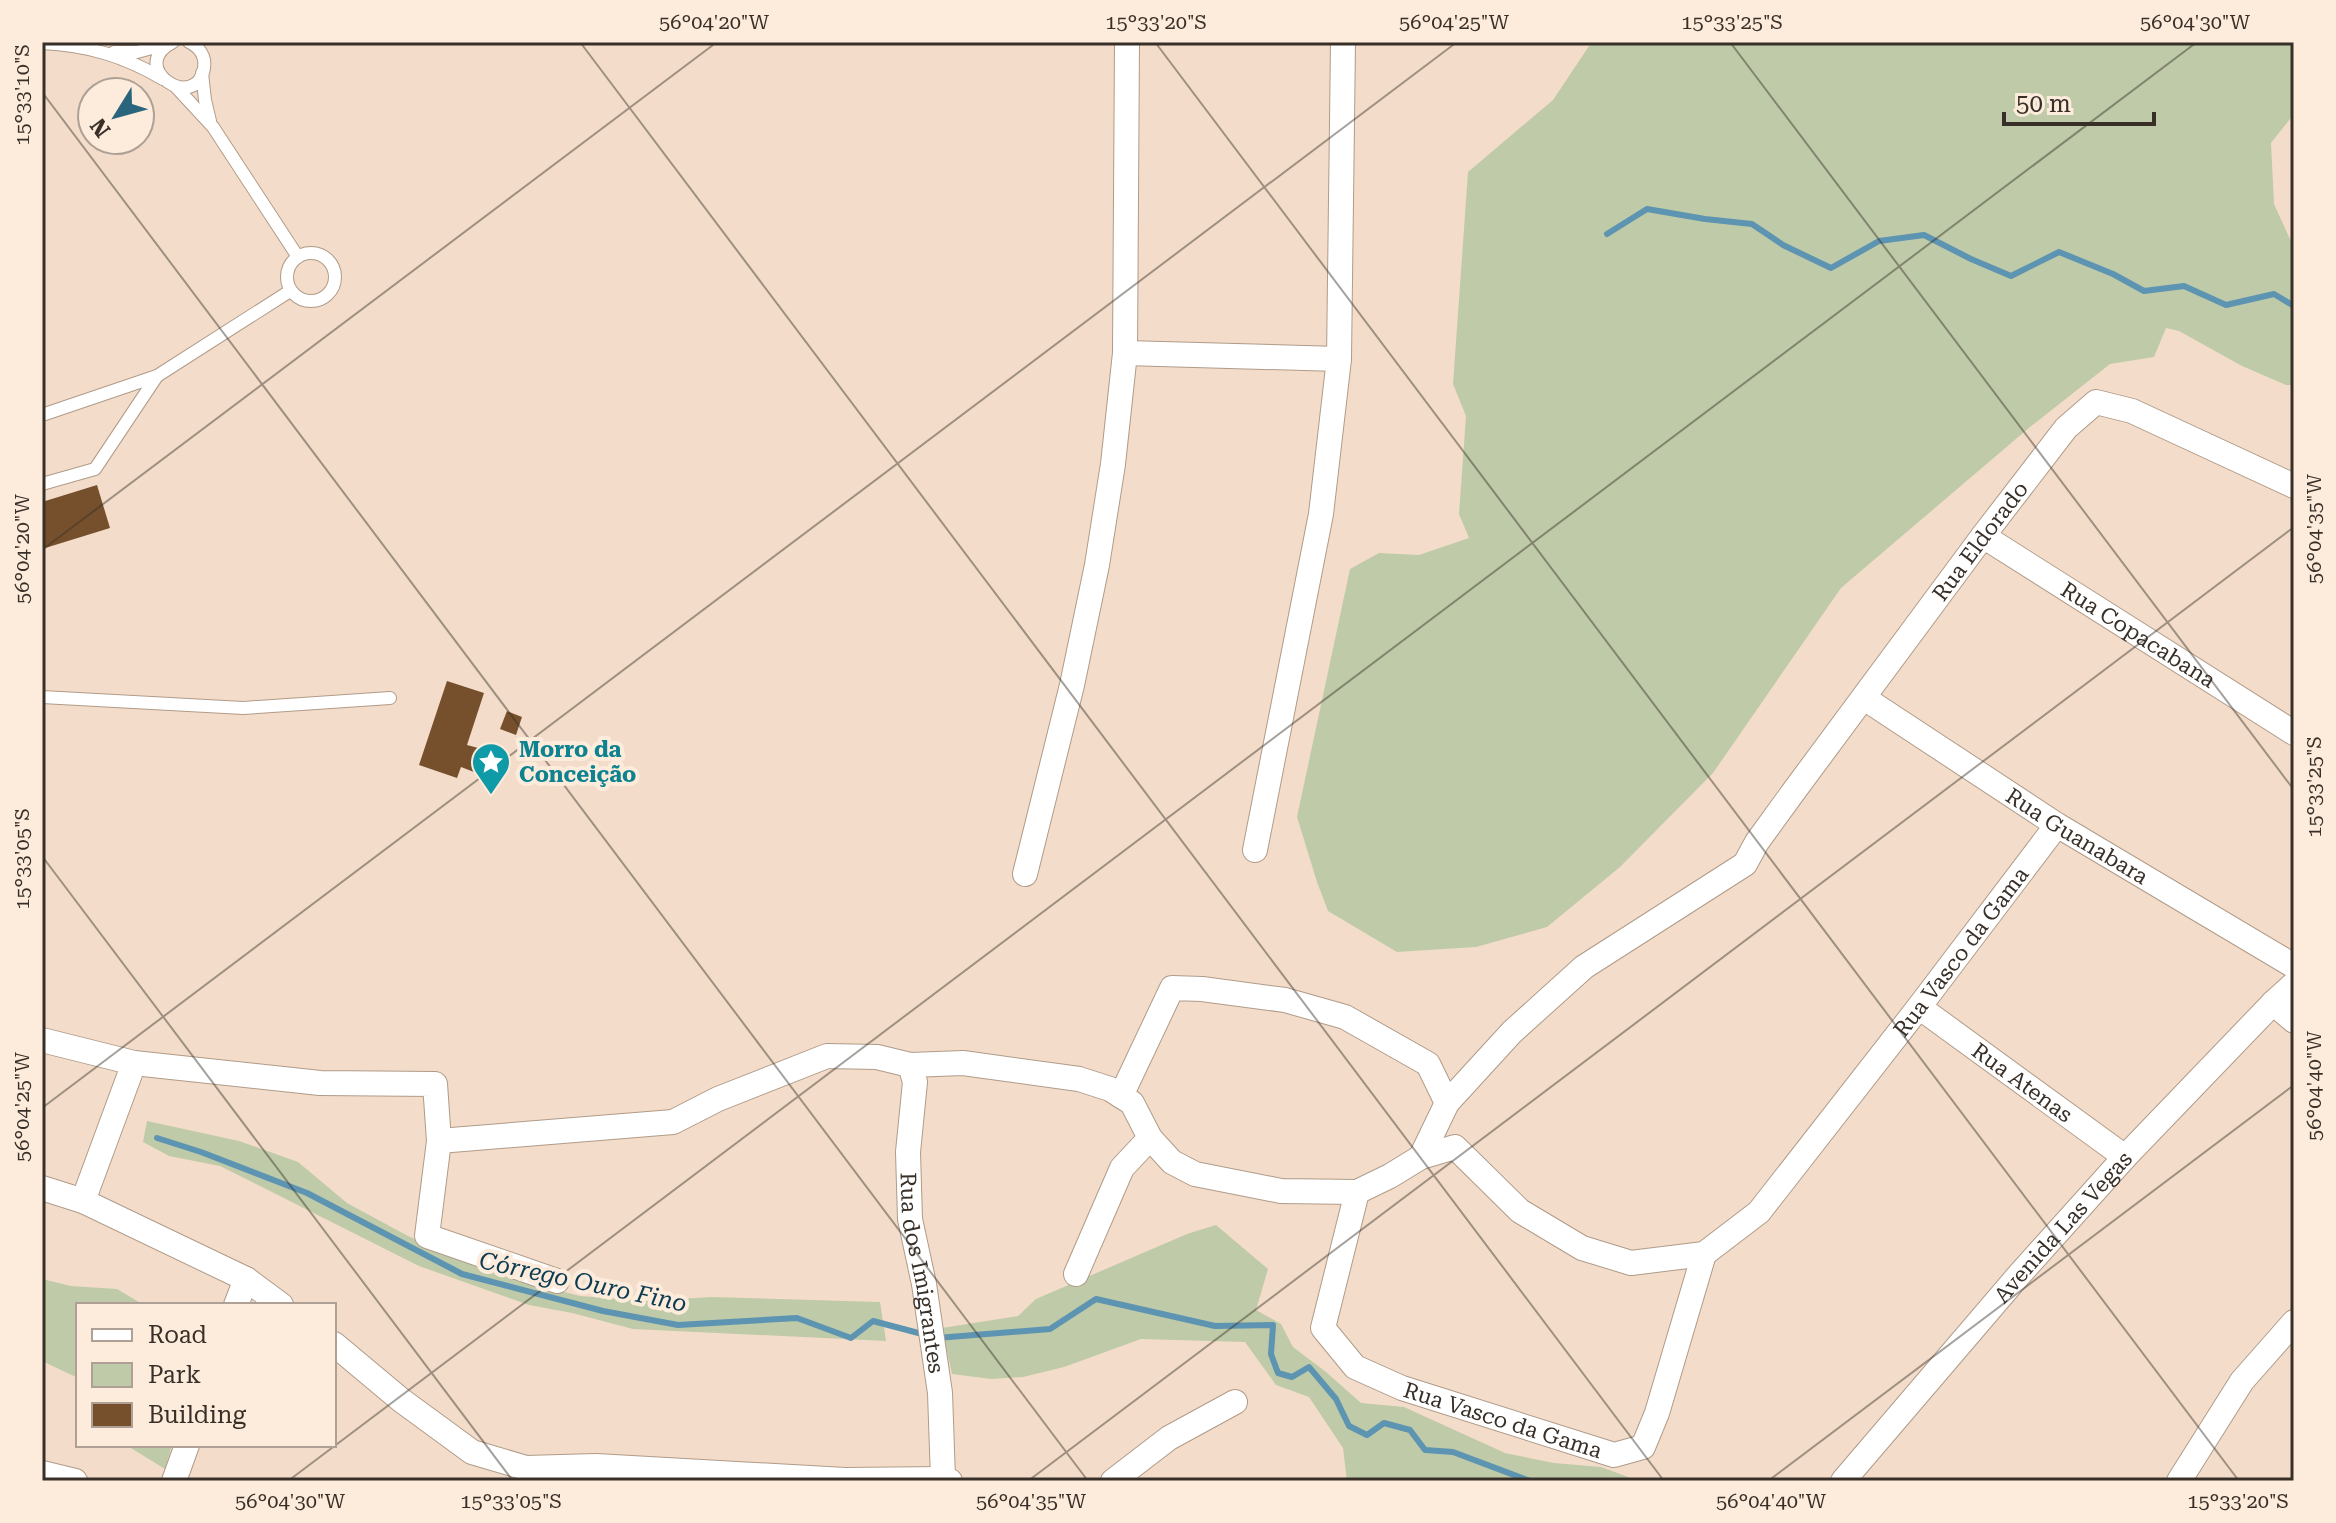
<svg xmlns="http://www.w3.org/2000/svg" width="2336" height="1523" font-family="'Roboto Serif',serif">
<rect width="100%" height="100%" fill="#f3ddca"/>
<!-- green -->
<g fill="#bfcaa8">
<polygon points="2294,42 2294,114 2271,143 2274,204 2294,248 2294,385 2286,385 2242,366 2179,331 2166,328 2154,357 2110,364 2030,427 1841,588 1713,773 1620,867 1547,927 1476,947 1397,952 1328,911 1317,882 1297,817 1350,569 1379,553 1419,555 1469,538 1459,514 1466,416 1453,384 1468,172 1553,100 1591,43"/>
<polygon points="147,1121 239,1141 298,1162 347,1203 408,1236 492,1273 580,1296 649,1301 711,1297 880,1302 886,1341 633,1329 572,1313 529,1305 419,1266 220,1166 169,1156 143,1142"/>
<polygon points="1216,1225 1268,1269 1256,1310 1281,1324 1293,1347 1326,1372 1361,1403 1404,1407 1505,1453 1554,1463 1601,1467 1639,1481 1347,1481 1343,1448 1309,1397 1276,1385 1245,1342 1141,1339 1064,1367 1023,1377 991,1379 952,1374 942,1328 1018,1316 1036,1299 1187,1234"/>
<polygon points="42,1279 71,1286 117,1289 144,1305 78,1305 78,1378 42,1361"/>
<polygon points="126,1445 172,1445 165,1469"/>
</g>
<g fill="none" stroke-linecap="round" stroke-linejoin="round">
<!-- stream -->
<g stroke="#5d94b1" stroke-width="6">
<polyline points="1607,234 1647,209 1705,219 1752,224 1783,245 1831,268 1879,241 1924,235 1971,259 2011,276 2059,252 2113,274 2144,291 2184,286 2226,305 2274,294 2294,306"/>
<polyline points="157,1138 201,1152 307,1193 462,1274 603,1311 678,1325 797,1318 851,1338 873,1321 926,1335"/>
<polyline points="937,1338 1050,1329 1096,1299 1215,1326 1273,1325 1271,1354 1278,1373 1292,1377 1309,1367 1336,1399 1349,1426 1367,1435 1384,1423 1410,1430 1425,1450 1453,1452 1530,1481"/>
</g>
</g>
<!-- building -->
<g fill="#76502c">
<polygon points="97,485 110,528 42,549 42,502"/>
<polygon points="447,681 484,693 467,745 482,749 474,772 461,767 457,778 419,765"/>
<polygon points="507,711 522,717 516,735 500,729"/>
</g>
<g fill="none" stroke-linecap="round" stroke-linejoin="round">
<!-- service casing -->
<g stroke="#b09b89" stroke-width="14">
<g id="service">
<path d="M173,42c-48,25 23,72 31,26 2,-12 -5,-21 -15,-26"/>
<path d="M42,43c45,2 82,13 121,36"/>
<polyline points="114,52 137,52 167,44"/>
<polyline points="202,73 205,100 210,121"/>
<polyline points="176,87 213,127 298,257"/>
<circle cx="311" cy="277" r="24"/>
<polyline points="42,415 157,376 290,291"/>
<polyline points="42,484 95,469 157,376"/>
<polyline points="42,697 243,708 390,698"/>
</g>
</g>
<!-- minor casing -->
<g stroke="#b09b89" stroke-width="26">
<g id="minor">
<polyline points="1125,353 1339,359"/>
<path id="s1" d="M1983,536l311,197"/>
<path id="s2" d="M1864,698l193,127 237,141"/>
<polyline points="1255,850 1321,514 1339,359 1343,42"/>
<polyline points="1025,874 1072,685 1097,565 1113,464 1125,353 1127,42"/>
<polyline points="2273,1003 2294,1021"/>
<path id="s3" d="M1919,1007l206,150"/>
<polyline points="42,1040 134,1063 320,1083 435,1084 439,1141 427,1236 557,1281"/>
<path id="s4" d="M910,1065l5,17 -7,70 2,67 14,65 16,109 3,86"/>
<polyline points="1121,1096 1172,988 1202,989 1285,1000 1345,1017 1428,1064 1447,1103 1421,1157"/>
<path id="s5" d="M1447,1103l65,-71 72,-65 161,-103 12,-22 37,-51 189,-255 83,-108 30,-26 36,9 162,75"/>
<path id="s6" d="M439,1141l234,-19 45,-23 109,-43 50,1 33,8 53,-2 116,16 31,10 22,14 18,35 22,24 23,12 86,17 76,1 33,-16 31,-19 34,-10 65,64 62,37 49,15 73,-9 55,-42 160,-205 138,-182"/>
<polyline points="42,1188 83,1201 246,1279 281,1305"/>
<path id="s7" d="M1357,1192l-34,136 32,39 47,21 212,67 29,-8 14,-34 47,-159"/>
<polyline points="83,1201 134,1063"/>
<polyline points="1076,1274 1122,1168 1150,1138"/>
<polyline points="236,1305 246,1279"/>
<polyline points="334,1344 401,1400 472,1452 526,1468 596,1466 845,1480 943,1479 950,1481"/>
<polyline points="42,1473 75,1481"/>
<polyline points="174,1481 187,1445"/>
<polyline points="1113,1481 1169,1438 1235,1402"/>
<path id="s8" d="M1843,1481l176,-206 106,-118 148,-154 21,-19"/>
<polyline points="2179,1481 2242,1381 2294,1322"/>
</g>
</g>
<!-- service -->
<use href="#service" stroke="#fff" stroke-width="12"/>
<!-- minor -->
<use href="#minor" stroke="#fff" stroke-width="24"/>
</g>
<!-- ticks -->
<path fill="none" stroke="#383028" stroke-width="2" stroke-opacity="0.45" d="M580,42l1084,1439M1155,42l1084,1439M1730,42l564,748M42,92l1046,1389M42,550l675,-508M42,856l471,625M42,1108l1415,-1066M288,1481l1909,-1439M1028,1481l1266,-954M1768,1481l526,-396"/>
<!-- icons -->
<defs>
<g id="sight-pin" transform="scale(2)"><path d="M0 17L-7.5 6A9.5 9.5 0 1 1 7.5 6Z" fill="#0f9aa8" stroke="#fdebdc"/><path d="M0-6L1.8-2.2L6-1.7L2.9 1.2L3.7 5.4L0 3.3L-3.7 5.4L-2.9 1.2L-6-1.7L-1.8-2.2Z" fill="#fff"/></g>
</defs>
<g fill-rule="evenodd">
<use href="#sight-pin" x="491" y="762"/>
</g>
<g text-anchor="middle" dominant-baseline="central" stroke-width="8" stroke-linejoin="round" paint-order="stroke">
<!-- street labels -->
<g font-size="22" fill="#383028" stroke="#fdebdc">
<text stroke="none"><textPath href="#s5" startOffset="784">Rua Eldorado</textPath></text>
<text stroke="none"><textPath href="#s1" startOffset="184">Rua Copacabana</textPath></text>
<text stroke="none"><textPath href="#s2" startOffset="254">Rua Guanabara</textPath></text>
<text stroke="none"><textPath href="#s6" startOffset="1772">Rua Vasco da Gama</textPath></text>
<text stroke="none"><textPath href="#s3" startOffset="128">Rua Atenas</textPath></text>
<text stroke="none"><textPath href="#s8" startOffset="336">Avenida Las Vegas</textPath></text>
<text stroke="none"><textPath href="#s4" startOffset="210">Rua dos Imigrantes</textPath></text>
<text stroke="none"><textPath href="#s7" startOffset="348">Rua Vasco da Gama</textPath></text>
</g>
<!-- culture labels -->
<g font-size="22" font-weight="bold" fill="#0d838f" stroke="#fdebdc" text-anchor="start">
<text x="519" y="749">Morro da<tspan x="519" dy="25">Conceição</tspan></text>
</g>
<!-- water labels -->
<g font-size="24" font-style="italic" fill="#0b3b50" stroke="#fdebdc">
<text transform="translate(583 1282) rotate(12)">Córrego Ouro Fino</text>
</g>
</g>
<!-- border -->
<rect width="2336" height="1523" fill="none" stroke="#fdebdc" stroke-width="88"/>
<!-- legend -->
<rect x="76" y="1303" width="260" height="144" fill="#fdebdc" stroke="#aea094" stroke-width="2"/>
<rect x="92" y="1329" width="40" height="12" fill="#ffffff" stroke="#aea094" stroke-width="2"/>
<text x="148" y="1343" font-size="24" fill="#383028">Road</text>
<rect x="92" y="1363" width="40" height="24" fill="#bfcaa8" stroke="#aea094" stroke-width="2"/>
<text x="148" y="1383" font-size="24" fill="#383028">Park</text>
<rect x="92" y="1403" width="40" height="24" fill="#76502c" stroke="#aea094" stroke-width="2"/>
<text x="148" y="1423" font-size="24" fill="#383028">Building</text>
<!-- north arrow -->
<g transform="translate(116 116) rotate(233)"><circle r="38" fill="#fdebdc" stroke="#aea094" stroke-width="2"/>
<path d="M0-6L14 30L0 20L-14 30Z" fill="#2b647d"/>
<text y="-12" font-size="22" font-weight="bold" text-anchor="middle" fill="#383028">N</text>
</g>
<!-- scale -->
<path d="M2004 112v12h150v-12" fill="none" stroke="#383028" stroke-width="4"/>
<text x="2016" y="112" font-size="24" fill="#383028" stroke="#fdebdc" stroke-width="6" paint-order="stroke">50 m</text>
<rect x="44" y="44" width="2248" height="1435" fill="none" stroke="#383028" stroke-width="3"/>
<g font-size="20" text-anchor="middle" fill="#383028">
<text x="714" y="29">56°04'20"W</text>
<text x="1156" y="29">15°33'20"S</text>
<text x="1454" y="29">56°04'25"W</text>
<text x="1732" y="29">15°33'25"S</text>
<text x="2195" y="29">56°04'30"W</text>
<text transform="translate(22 95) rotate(-90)" y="7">15°33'10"S</text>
<text transform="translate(2314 529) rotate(-90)" y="7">56°04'35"W</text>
<text transform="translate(22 549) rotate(-90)" y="7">56°04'20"W</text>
<text transform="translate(2314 787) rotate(-90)" y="7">15°33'25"S</text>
<text transform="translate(22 859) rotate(-90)" y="7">15°33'05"S</text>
<text transform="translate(2314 1086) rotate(-90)" y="7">56°04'40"W</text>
<text transform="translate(22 1107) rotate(-90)" y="7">56°04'25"W</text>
<text x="290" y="1508">56°04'30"W</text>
<text x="511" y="1508">15°33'05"S</text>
<text x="1031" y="1508">56°04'35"W</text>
<text x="1771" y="1508">56°04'40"W</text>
<text x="2238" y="1508">15°33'20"S</text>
</g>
</svg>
